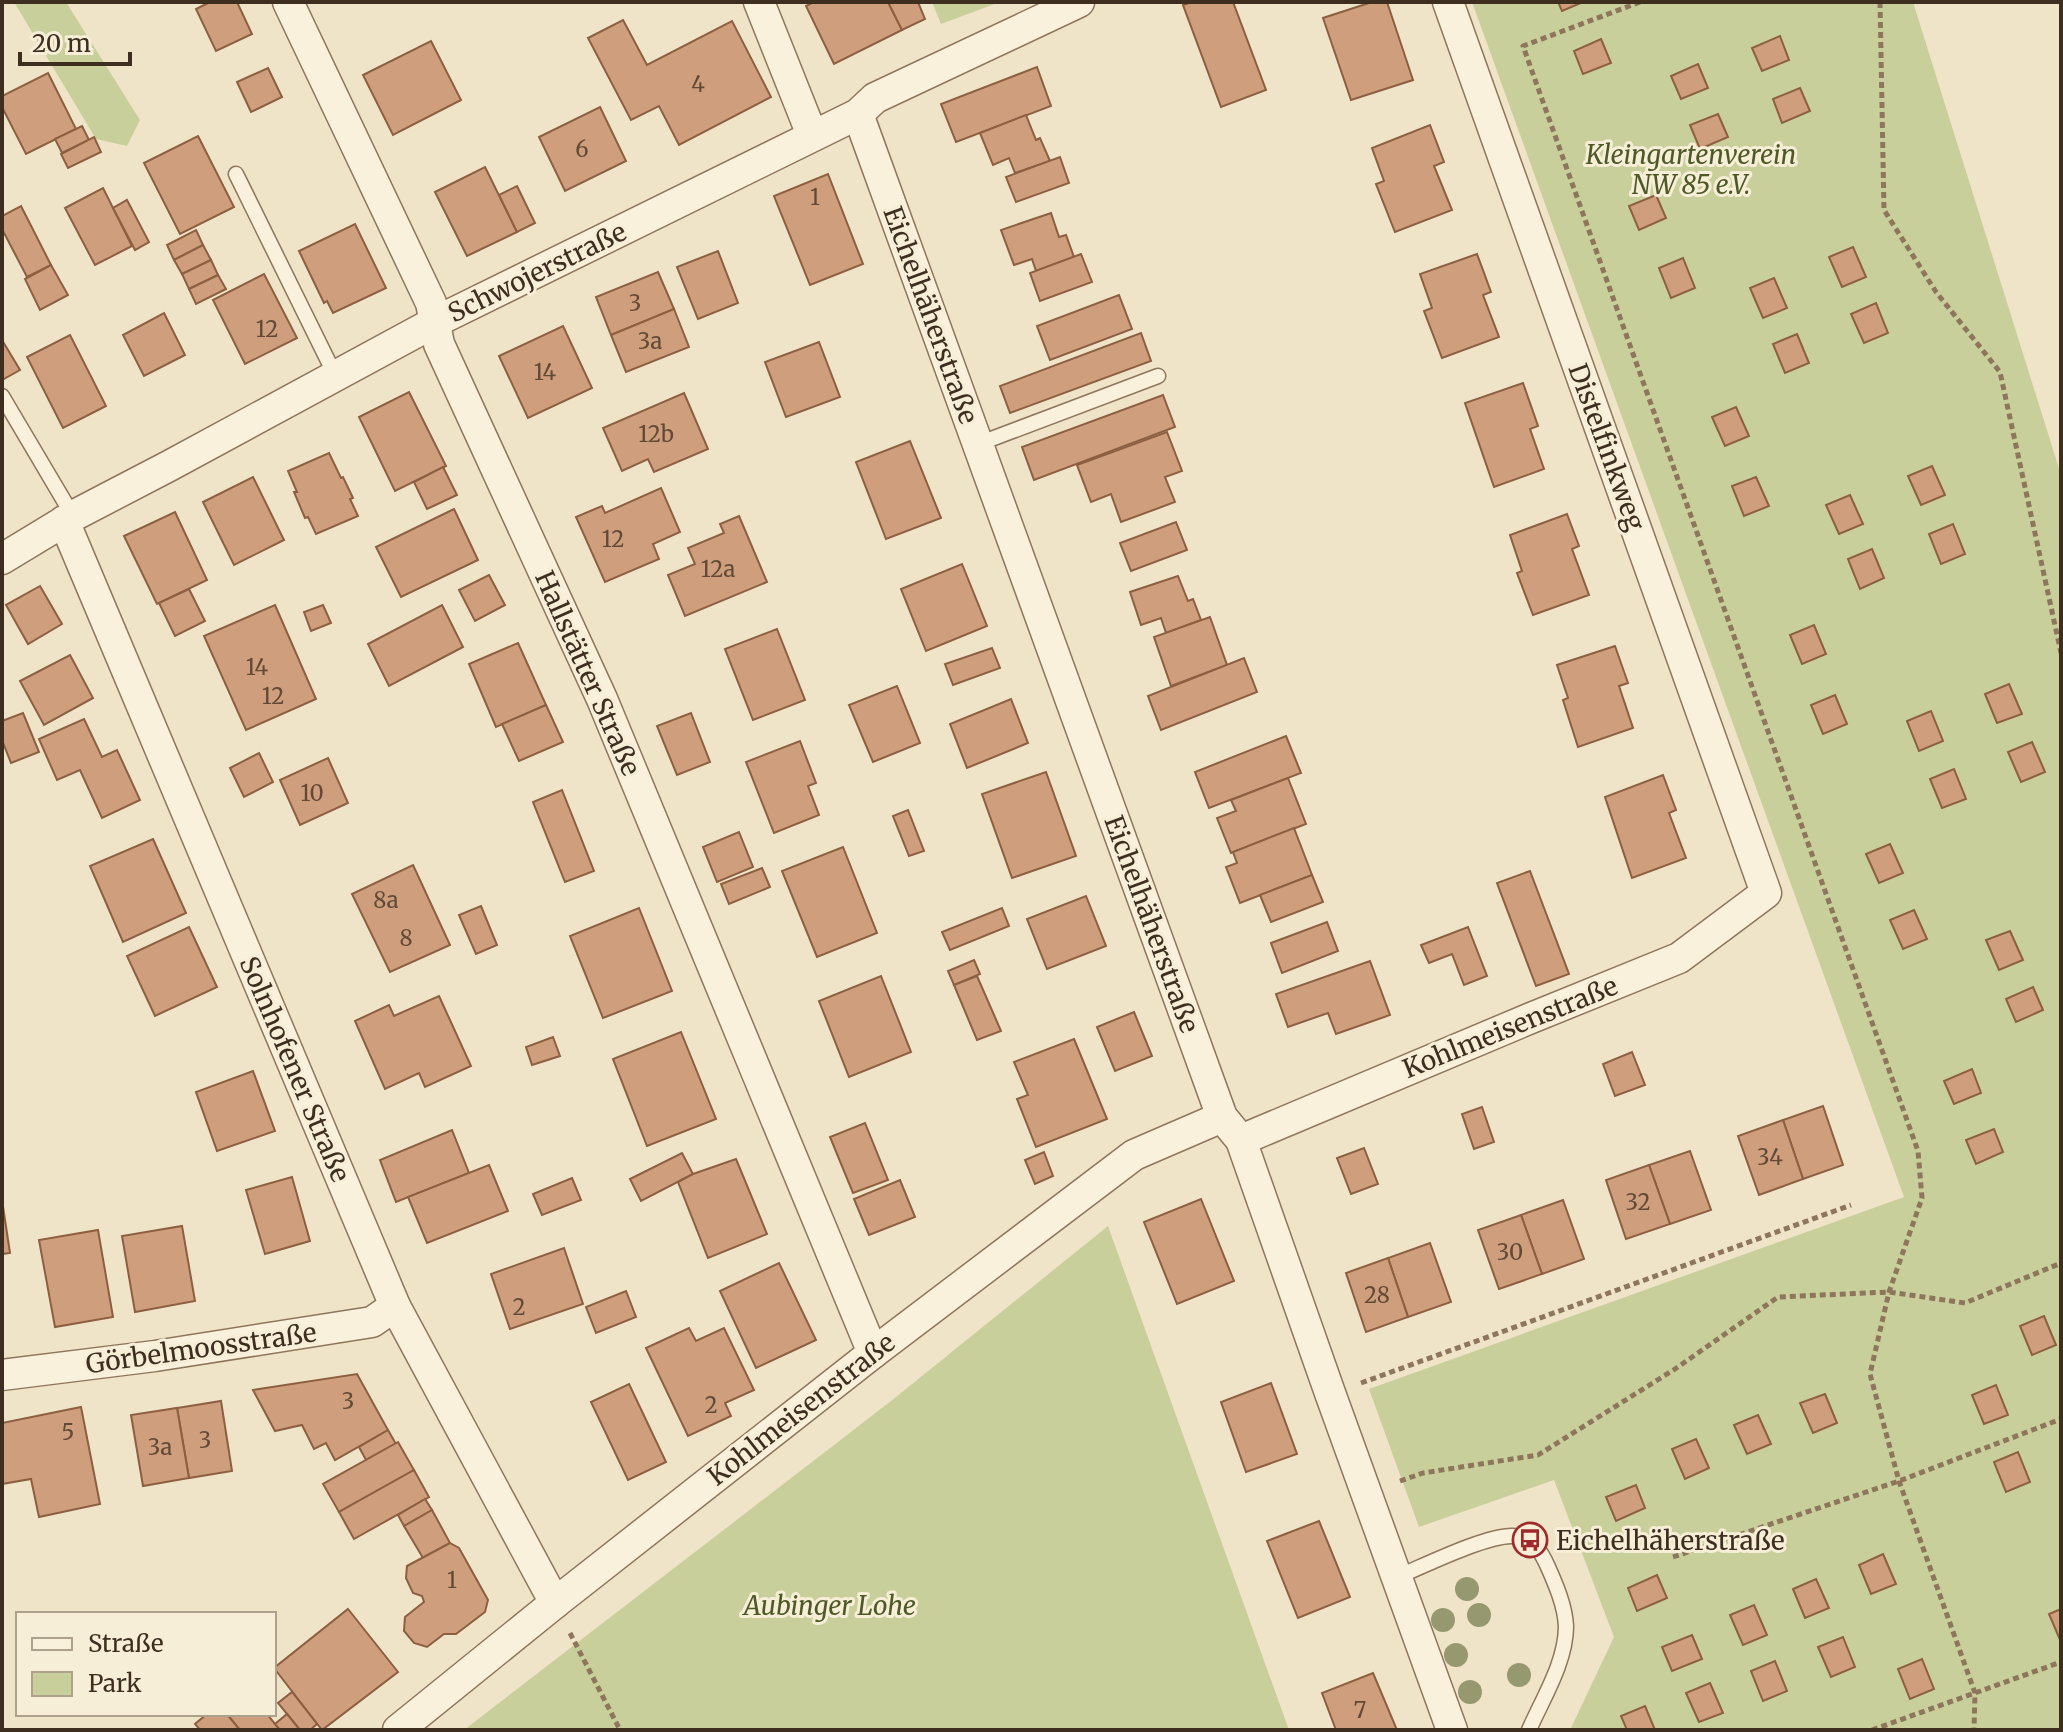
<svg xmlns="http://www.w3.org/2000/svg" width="2063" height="1732" font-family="Merriweather,serif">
<rect width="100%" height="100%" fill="#f0e4c8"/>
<!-- green -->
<g fill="#c9cf9b">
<polygon points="14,2 66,2 140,120 127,146 96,139"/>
<polygon points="932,2 1000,2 941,24"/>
<polygon points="1472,2 1913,2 2061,475 2061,1730 1570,1730 1614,1637 1554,1480 1419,1527 1369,1389 1904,1197"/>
<polygon points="1108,1226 1289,1730 464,1730 891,1401"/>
</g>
<!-- building -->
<g fill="#cf9f7d" stroke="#8d5f41" stroke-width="2">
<polygon points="210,2 237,2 252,34 216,51 196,9"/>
<polygon points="814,2 888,2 902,30 834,64 806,6"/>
<polygon points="888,2 918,2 925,19 902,30"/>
<polygon points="1192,2 1233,2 1266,90 1221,107 1183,5"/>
<polygon points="1372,2 1387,2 1413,80 1351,100 1323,18"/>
<polygon points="1558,2 1583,2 1562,11"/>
<polygon points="623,20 647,65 732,21 771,97 679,145 659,106 631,120 588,38"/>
<polygon points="1780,36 1789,60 1762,71 1752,48"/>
<polygon points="1601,39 1611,63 1583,74 1574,51"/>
<polygon points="431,41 461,100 393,135 363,75"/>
<polygon points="1698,64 1708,88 1681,99 1671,76"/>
<polygon points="1037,67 1051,106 956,142 941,104"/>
<polygon points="268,68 282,97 251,112 237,82"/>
<polygon points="48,73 76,129 26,154 2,107 2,96"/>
<polygon points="1800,88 1810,111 1782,123 1773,99"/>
<polygon points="600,107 626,161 565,191 539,137"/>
<polygon points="1718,114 1728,137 1700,149 1690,125"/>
<polygon points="1026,115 1036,140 1040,138 1050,161 1015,173 1009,158 993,165 980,133"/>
<polygon points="1430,125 1444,162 1434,166 1452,210 1395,232 1376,184 1384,181 1372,148"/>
<polygon points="82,126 89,140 62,153 55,139"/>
<polygon points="198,136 234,207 180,234 144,163"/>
<polygon points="94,137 101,152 68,168 61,154"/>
<polygon points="1060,157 1069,183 1016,202 1006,177"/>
<polygon points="485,167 517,232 467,256 435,192"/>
<polygon points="828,174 863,264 810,285 774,196"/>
<polygon points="517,186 535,223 517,232 499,195"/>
<polygon points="103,188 132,246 95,265 65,208"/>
<polygon points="1656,195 1666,218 1639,230 1629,206"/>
<polygon points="127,200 149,242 135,250 113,208"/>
<polygon points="21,206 51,265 27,277 2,229 2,216"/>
<polygon points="1051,213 1059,237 1066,235 1074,257 1036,271 1032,259 1014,265 1001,230"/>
<polygon points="355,224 386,288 333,313 327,301 324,303 299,251"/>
<polygon points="196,230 203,245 174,260 167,245"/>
<polygon points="203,245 211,260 182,274 174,260"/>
<polygon points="1853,247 1866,277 1842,287 1829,257"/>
<polygon points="718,251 738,303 698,319 677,267"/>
<polygon points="1081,254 1092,282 1040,301 1030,273"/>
<polygon points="1477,254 1491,292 1483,295 1499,337 1442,358 1424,311 1432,308 1420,274"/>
<polygon points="1683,258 1695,288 1671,298 1659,268"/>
<polygon points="211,260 218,275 189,289 182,274"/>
<polygon points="51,265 68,295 40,310 25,279"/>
<polygon points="658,272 674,309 611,335 596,297"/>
<polygon points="264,274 297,338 245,364 213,300"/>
<polygon points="218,275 226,289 196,304 189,289"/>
<polygon points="1774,278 1787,308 1763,318 1750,288"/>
<polygon points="1119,295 1132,329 1050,360 1037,326"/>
<polygon points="1876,303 1888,333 1864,343 1851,314"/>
<polygon points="674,309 689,347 626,372 611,335"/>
<polygon points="164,313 185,355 144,376 123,335"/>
<polygon points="563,326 592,388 528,418 499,356"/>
<polygon points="1141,333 1151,361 1010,413 1000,386"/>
<polygon points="1797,334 1809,363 1785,373 1773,344"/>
<polygon points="70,335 106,406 63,428 27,357"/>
<polygon points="2,340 20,370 2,380"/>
<polygon points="819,342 840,397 786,417 765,362"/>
<polygon points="1523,383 1538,426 1530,429 1544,469 1494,487 1465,403"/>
<polygon points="409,392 446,466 395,491 359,417"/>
<polygon points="684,393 708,449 654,472 648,459 622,471 603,428"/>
<polygon points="1163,395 1175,427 1034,480 1022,447"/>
<polygon points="1736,407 1749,436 1725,446 1712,417"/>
<polygon points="1167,432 1182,471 1165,477 1175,502 1121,522 1111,494 1091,502 1077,465"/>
<polygon points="910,441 941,518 886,539 856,462"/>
<polygon points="329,453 341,478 343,477 353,498 350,499 358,516 316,534 308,517 305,518 294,492 297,492 288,471"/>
<polygon points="1932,466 1945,495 1921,505 1908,476"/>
<polygon points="443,467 457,495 427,509 414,482"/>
<polygon points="253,477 284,540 234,565 203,502"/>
<polygon points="1756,477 1769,506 1744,516 1732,486"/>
<polygon points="661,488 680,532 653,544 659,559 605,582 576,517 602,506 605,513"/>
<polygon points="1850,495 1863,524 1839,534 1826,505"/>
<polygon points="454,509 478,560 401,597 376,547"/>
<polygon points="175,512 207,580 157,604 124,536"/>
<polygon points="1567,514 1579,546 1572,549 1589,595 1533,615 1517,573 1522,571 1510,535"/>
<polygon points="739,516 767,582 685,616 668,575 695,564 688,548 724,533 720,524"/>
<polygon points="1176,522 1187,550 1131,571 1120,543"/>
<polygon points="1953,524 1965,554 1941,564 1929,534"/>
<polygon points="1872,549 1884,578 1860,589 1848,559"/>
<polygon points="962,564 987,626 926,651 901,589"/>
<polygon points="489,575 505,605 475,621 459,590"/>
<polygon points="1178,576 1188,601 1193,599 1201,620 1166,633 1161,618 1141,625 1130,592"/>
<polygon points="40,586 62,624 28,644 6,605"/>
<polygon points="189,589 205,621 175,636 159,603"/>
<polygon points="275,605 316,699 246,730 204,636"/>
<polygon points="323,605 331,623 311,631 304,612"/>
<polygon points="442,605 463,647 389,686 368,644"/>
<polygon points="1210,617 1227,665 1171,686 1154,637"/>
<polygon points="1814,625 1826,654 1802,664 1790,635"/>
<polygon points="777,629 805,700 753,720 725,649"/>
<polygon points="518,643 546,705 496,727 469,664"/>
<polygon points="1615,646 1628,683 1619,686 1633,728 1578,747 1563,700 1568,698 1557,665"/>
<polygon points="992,648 1000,668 953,685 945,664"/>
<polygon points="70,655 93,698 44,725 20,681"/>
<polygon points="1244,658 1257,692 1161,730 1148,696"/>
<polygon points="2009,684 2022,714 1997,723 1985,694"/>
<polygon points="897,686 920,743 873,762 849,705"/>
<polygon points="1835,695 1847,724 1823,734 1811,705"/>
<polygon points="1011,699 1028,743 967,768 950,724"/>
<polygon points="546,705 563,742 519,761 502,724"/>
<polygon points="1931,711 1943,741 1919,751 1907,721"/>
<polygon points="23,713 39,752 11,763 2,740 2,721"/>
<polygon points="691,713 710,762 677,775 657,726"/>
<polygon points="84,719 102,757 117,750 140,800 102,818 80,770 57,780 39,739"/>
<polygon points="1286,736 1301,773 1209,808 1195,772"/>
<polygon points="800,741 816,783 808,786 819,815 774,833 746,762"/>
<polygon points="2032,742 2045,772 2021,782 2008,752"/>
<polygon points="259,753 273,782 244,797 230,768"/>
<polygon points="328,758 348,803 300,825 280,780"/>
<polygon points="1954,769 1966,799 1942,808 1930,779"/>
<polygon points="1046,772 1076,856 1012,878 982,794"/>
<polygon points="1663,775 1676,810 1669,813 1686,858 1632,878 1605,797"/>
<polygon points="1288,778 1306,824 1231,853 1217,818 1236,811 1231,800"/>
<polygon points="562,790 594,871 565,882 533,802"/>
<polygon points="908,810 924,851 909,856 893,816"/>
<polygon points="1294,828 1312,875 1240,903 1226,867 1237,863 1233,852"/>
<polygon points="739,832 753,867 717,882 703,847"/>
<polygon points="153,839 186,913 123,942 90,866"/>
<polygon points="1890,844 1903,873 1879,883 1866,854"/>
<polygon points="843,847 877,933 817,957 782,871"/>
<polygon points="413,865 450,945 390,972 352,894"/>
<polygon points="762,868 770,887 729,904 721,884"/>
<polygon points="1530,871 1569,974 1536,986 1497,883"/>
<polygon points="1312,875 1323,902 1271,922 1260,895"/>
<polygon points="1086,896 1106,946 1047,969 1027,919"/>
<polygon points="481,906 497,945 476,954 459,915"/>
<polygon points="639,908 672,991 603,1018 570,936"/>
<polygon points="1002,908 1009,926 950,950 942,932"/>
<polygon points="1914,910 1927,939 1903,949 1890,920"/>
<polygon points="1327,922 1338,951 1282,973 1271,943"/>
<polygon points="189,927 217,987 155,1016 127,956"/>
<polygon points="1468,927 1487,976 1464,985 1452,954 1429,963 1421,945"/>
<polygon points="2010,931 2023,960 1999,970 1986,940"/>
<polygon points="974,960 980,974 954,985 948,971"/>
<polygon points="1370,961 1390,1015 1336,1034 1328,1013 1288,1027 1276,994"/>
<polygon points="881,976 911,1052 849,1077 819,1001"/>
<polygon points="977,976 1001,1031 977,1040 954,985"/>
<polygon points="2033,987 2043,1010 2016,1022 2006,999"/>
<polygon points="439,996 471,1066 425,1087 419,1073 385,1089 355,1021 389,1005 394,1016"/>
<polygon points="1134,1012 1152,1056 1115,1071 1097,1027"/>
<polygon points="681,1032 716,1119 647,1146 613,1059"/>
<polygon points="553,1037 560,1056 532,1065 526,1047"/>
<polygon points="1074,1039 1107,1119 1036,1147 1017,1099 1028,1095 1014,1062"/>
<polygon points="1632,1052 1645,1085 1615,1096 1603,1064"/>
<polygon points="1972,1069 1981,1093 1954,1104 1944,1081"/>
<polygon points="253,1071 275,1131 217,1151 196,1092"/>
<polygon points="1823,1106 1843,1165 1803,1179 1783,1120"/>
<polygon points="1482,1107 1494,1142 1474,1149 1462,1114"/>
<polygon points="1783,1120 1803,1179 1759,1195 1738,1136"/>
<polygon points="865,1123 888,1180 853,1193 830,1137"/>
<polygon points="1994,1129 2003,1152 1976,1164 1966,1140"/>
<polygon points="452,1130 469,1173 396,1202 380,1160"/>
<polygon points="1364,1148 1378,1184 1351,1194 1337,1158"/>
<polygon points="1690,1151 1711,1210 1670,1224 1649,1165"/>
<polygon points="1044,1152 1053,1176 1035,1184 1025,1160"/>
<polygon points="682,1153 693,1174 641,1201 630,1179"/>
<polygon points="736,1159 767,1234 708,1258 678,1182 693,1174"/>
<polygon points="489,1165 508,1211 427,1243 408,1197"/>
<polygon points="1649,1165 1670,1224 1626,1239 1606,1180"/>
<polygon points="292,1177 310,1241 265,1254 246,1190"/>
<polygon points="572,1178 581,1200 542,1215 533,1194"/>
<polygon points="900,1180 915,1217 869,1235 854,1199"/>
<polygon points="1201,1199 1234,1281 1177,1304 1144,1222"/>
<polygon points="2,1200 10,1253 2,1254"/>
<polygon points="1563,1200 1584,1259 1542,1274 1521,1215"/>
<polygon points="1521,1215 1542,1274 1499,1289 1478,1230"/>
<polygon points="182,1226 195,1301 135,1312 122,1236"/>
<polygon points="98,1230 113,1317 55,1327 39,1240"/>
<polygon points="1430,1243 1451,1302 1408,1317 1388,1258"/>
<polygon points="564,1248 583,1304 510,1329 491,1274"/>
<polygon points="1388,1258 1408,1317 1366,1332 1346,1273"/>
<polygon points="779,1263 816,1340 756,1368 720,1291"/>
<polygon points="626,1291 636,1317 596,1333 586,1307"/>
<polygon points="2044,1316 2056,1345 2032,1355 2020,1326"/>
<polygon points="689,1328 696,1341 724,1328 754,1390 725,1403 731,1416 688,1436 646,1348"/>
<polygon points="357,1374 388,1430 335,1460 326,1443 314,1449 302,1425 275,1431 253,1390"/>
<polygon points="1271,1383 1297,1454 1246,1472 1221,1402"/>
<polygon points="629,1384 666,1462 628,1480 591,1402"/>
<polygon points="1996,1385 2008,1415 1984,1424 1972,1395"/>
<polygon points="1825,1394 1837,1423 1813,1433 1800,1403"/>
<polygon points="221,1401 232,1471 189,1478 177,1408"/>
<polygon points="81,1407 100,1504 39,1517 31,1479 2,1484 2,1423"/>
<polygon points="177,1408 189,1478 143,1486 131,1415"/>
<polygon points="1758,1415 1771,1444 1747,1454 1734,1425"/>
<polygon points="388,1430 396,1444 366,1460 359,1447"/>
<polygon points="1696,1439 1709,1468 1685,1479 1672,1449"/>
<polygon points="398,1442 414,1470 339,1512 323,1484"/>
<polygon points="2018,1452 2030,1482 2006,1492 1994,1462"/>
<polygon points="414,1470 429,1497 354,1539 339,1512"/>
<polygon points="1636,1485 1645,1508 1616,1521 1606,1497"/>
<polygon points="425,1499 432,1510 404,1526 398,1515"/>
<polygon points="432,1510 450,1543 423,1558 404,1526"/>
<polygon points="1319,1521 1350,1597 1298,1618 1267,1541"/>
<polygon points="450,1543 459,1548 488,1600 485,1612 456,1634 444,1634 427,1647 414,1643 404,1631 405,1617 424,1602 422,1596 413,1593 406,1578 407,1566"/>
<polygon points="1883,1554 1896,1584 1871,1594 1859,1565"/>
<polygon points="1657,1575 1667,1598 1637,1611 1628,1588"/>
<polygon points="1816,1579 1829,1608 1805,1618 1793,1589"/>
<polygon points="1754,1605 1767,1635 1743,1645 1730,1615"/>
<polygon points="348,1609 398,1672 322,1730 274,1668"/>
<polygon points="2061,1609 2061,1642 2049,1614"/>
<polygon points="1692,1635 1702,1659 1672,1671 1662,1647"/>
<polygon points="1843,1637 1855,1667 1831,1677 1818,1647"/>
<polygon points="1922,1659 1934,1689 1910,1699 1898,1669"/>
<polygon points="1775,1661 1787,1691 1763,1701 1751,1671"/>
<polygon points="1373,1673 1397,1730 1336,1730 1322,1693"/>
<polygon points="1710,1683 1723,1713 1699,1722 1686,1693"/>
<polygon points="292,1692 317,1724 310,1730 300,1730 278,1703"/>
<polygon points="1645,1706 1655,1730 1627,1730 1621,1716"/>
<polygon points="207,1714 227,1714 240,1730 200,1730 195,1724"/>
<polygon points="227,1714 267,1714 280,1730 240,1730"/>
<polygon points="287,1714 300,1730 280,1730 275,1724"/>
</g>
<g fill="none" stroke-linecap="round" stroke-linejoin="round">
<!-- lane casing -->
<g stroke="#8d765c" stroke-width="17">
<g id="lane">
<polyline points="236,174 335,375"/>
<polyline points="2,396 73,516"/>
<polyline points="978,444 1158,376"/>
<path d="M1397,1577c27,-11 89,-42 116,-41 19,1 28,15 35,31 8,18 17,39 18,59 0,36 -23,72 -37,104"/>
</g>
</g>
<!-- street casing -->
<g stroke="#8d765c" stroke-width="33">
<g id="street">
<polyline points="288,2 431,303 439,344 602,699 873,1353"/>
<polyline points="759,2 812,135"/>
<polyline points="858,114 1222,1117 1241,1140 1330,1393 1452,1730"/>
<polyline points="64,521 395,1306 555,1603"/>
<polyline points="2,559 73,516 169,466 435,322 858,114 875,98 1079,2"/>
<polyline points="1241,1140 1531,1018 1679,958 1766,893 1448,2"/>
<polyline points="2,1375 155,1356 372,1322 395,1306"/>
<polyline points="398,1730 555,1603 873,1353 1134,1155 1222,1117"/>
</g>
</g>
<!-- path -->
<g stroke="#8d765c" stroke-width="5" stroke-dasharray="6 4" stroke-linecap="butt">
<polyline points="1640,2 1523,46 1918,1151 1922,1198 1889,1292 1870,1374 1899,1481 1975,1693 1974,1730"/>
<polyline points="1880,2 1884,210 1936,292 2000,372 2061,653"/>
<polyline points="1361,1383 1851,1205"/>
<polyline points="1400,1481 1423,1473 1538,1455 1675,1369 1778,1297 1889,1292 1965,1303 2061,1263"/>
<polyline points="1673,1557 1899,1481 2061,1419"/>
<polyline points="570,1633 620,1730"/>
<polyline points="1872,1730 2061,1662"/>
</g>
<!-- lane -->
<use href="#lane" stroke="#faf1dc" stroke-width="14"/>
<!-- street -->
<use href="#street" stroke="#faf1dc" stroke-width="30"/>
</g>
<!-- trees -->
<g fill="#96986f">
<circle cx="1467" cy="1589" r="12"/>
<circle cx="1479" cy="1615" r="12"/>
<circle cx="1443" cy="1620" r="12"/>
<circle cx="1456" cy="1655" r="12"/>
<circle cx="1519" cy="1675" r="12"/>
<circle cx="1470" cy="1692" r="12"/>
</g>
<!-- icons -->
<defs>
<g id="bus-ring" transform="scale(1.8)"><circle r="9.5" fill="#f7eed8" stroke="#9e2a2b" stroke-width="1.5"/><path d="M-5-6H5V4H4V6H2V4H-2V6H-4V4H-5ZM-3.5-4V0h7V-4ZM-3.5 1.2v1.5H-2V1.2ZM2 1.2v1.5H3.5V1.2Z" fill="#9e2a2b"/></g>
</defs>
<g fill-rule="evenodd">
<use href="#bus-ring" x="1530" y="1540"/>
</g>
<g text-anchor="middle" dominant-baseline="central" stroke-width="6" stroke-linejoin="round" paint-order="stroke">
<!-- number labels -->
<g font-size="22" fill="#624a37">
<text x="698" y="84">4</text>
<text x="582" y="149">6</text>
<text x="815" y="197">1</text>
<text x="635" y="303">3</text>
<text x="267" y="329">12</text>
<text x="650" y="341">3a</text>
<text x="545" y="372">14</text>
<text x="656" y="434">12b</text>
<text x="613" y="539">12</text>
<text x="718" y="569">12a</text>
<text x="257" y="667">14</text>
<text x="273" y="696">12</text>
<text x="312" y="793">10</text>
<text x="386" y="900">8a</text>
<text x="406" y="938">8</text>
<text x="1770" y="1157">34</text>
<text x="1638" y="1202">32</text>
<text x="1510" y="1252">30</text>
<text x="1377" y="1295">28</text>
<text x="519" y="1307">2</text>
<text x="348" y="1401">3</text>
<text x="711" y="1405">2</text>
<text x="68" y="1432">5</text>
<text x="205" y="1440">3</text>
<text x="160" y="1447">3a</text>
<text x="452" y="1580">1</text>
<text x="1360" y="1710">7</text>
</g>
<!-- park labels -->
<g font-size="26" font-style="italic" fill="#4d5a26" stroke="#f7eed8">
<text x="1691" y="154">Kleingartenverein<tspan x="1691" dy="30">NW 85 e.V.</tspan></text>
<text x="830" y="1605">Aubinger Lohe</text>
</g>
<!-- street labels -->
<g font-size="26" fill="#3d2e20" stroke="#f7eed8">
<text transform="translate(537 272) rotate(-26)">Schwojerstraße</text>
<text transform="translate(931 315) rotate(70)">Eichelhäherstraße</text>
<text transform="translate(1607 447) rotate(70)">Distelfinkweg</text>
<text transform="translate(588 673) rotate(66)">Hallstätter Straße</text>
<text transform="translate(1152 924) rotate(70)">Eichelhäherstraße</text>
<text transform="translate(1510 1027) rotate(-22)">Kohlmeisenstraße</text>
<text transform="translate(295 1069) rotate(67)">Solnhofener Straße</text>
<text transform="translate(201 1348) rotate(-8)">Görbelmoosstraße</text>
<text transform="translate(801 1409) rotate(-38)">Kohlmeisenstraße</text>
</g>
<!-- poi labels -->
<g font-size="26" fill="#3d2e20" stroke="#f7eed8" text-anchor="start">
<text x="1556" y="1540">Eichelhäherstraße</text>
</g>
</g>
<!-- border -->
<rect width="2063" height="1732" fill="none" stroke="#3d2e20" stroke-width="8"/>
<!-- legend -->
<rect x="16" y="1612" width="260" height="104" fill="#f7eed8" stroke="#ada18e" stroke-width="2"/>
<rect x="32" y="1638" width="40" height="12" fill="#faf1dc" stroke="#ada18e" stroke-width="2"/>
<text x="88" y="1652" font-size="24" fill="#3d2e20">Straße</text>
<rect x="32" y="1672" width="40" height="24" fill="#c9cf9b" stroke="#ada18e" stroke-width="2"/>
<text x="88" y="1692" font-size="24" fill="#3d2e20">Park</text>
<!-- scale -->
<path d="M20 52v12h110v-12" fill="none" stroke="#3d2e20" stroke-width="4"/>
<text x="32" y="52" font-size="24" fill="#3d2e20" stroke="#f7eed8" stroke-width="6" paint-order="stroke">20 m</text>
</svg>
